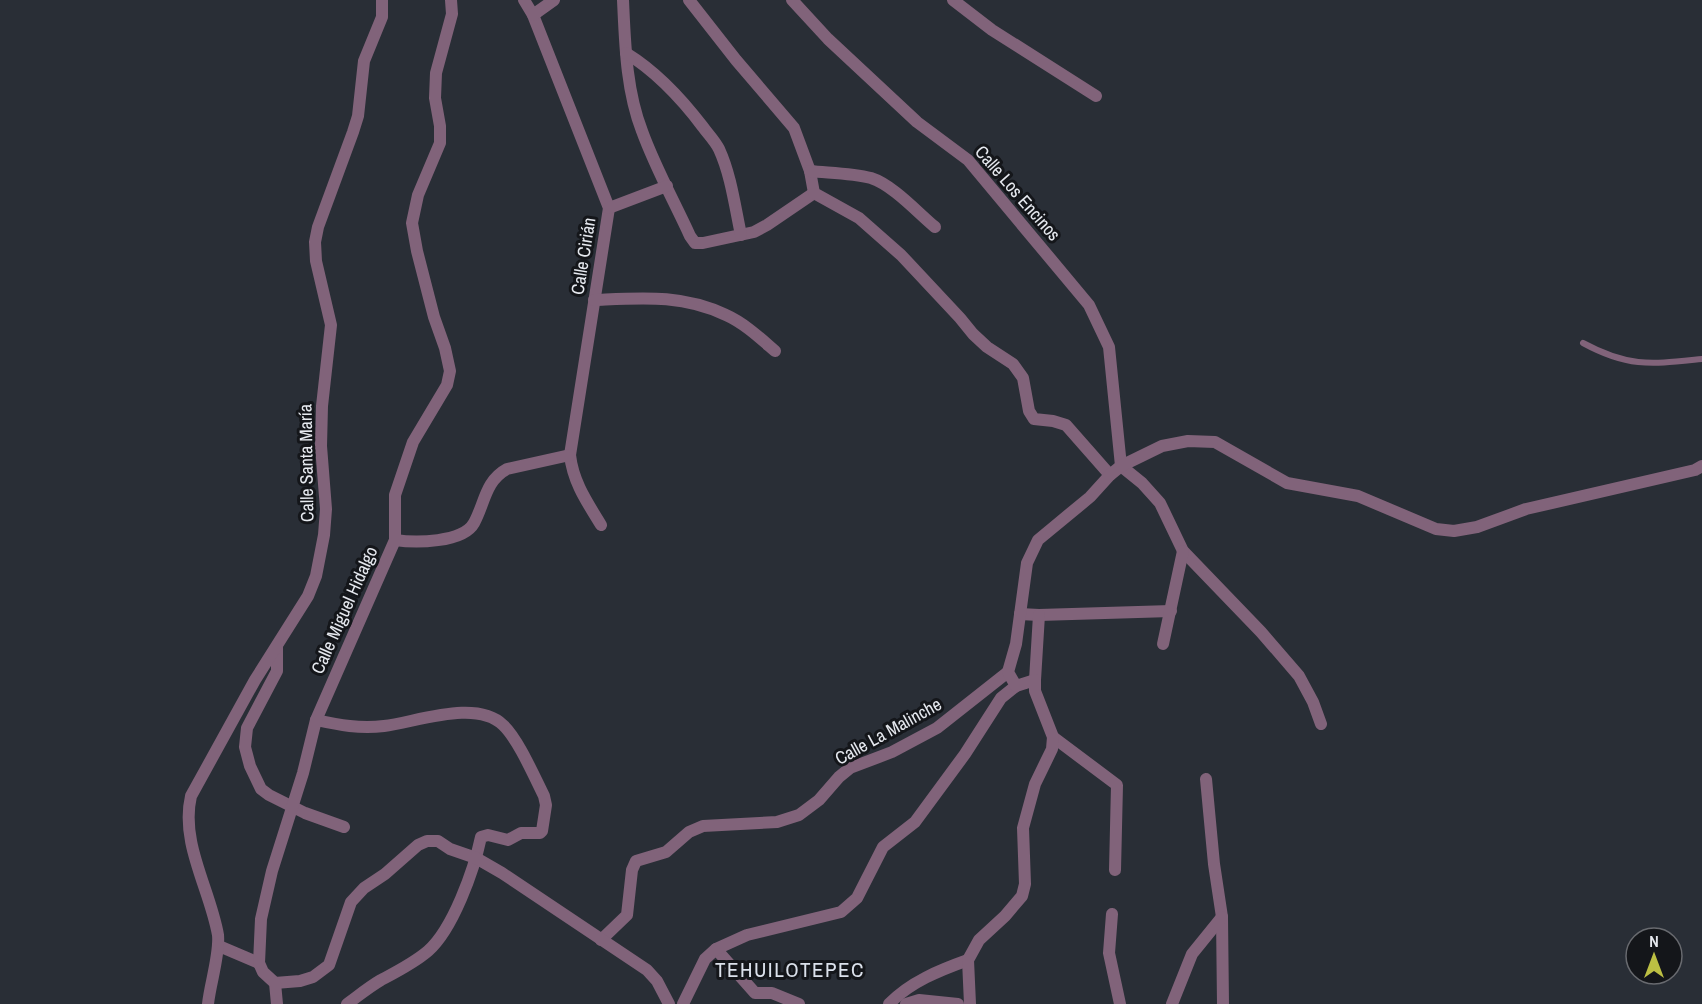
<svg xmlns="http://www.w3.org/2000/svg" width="1702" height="1004" font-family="'Archivo Narrow',sans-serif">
<rect width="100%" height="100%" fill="#292e36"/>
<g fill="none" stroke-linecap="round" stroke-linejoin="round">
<!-- service -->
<path stroke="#81637a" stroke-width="6" d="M1583,343c46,25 69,21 119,16"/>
<!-- minor -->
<g stroke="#81637a" stroke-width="12">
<path d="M524,0l9,15 76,193 -39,247c3,27 17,47 31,70"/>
<path d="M623,0c2,43 3,90 19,131 13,36 32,70 48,105l5,7h8l51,-11 13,-7 47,-32"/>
<polyline points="689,0 736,60 794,128 810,171 814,193 859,218 901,255 960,318 973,334 987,347 1013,364 1023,378 1029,411 1034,419 1053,421 1066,425 1110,475"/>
<polyline points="792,0 828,39 917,122 968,160 1089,305 1109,347 1121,466"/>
<polyline points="953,0 992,30 1096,96"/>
<polyline points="533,15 554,0"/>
<path d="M626,53c31,19 55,45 77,74 5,7 12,14 16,22 12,26 16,58 22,86"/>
<path d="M810,171c20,2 42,2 61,7 22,7 47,35 64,49"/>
<polyline points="609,208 667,186"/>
<path d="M594,300c47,-2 88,-6 132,15 18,8 34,23 49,36"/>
<polyline points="1121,466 1142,483 1160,503 1183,551 1261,632 1299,676 1313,702 1321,724"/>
<path d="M395,540c20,3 68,3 79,-17 11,-20 11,-42 33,-54l63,-14"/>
<polyline points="1020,614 1039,615 1171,611"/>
<polyline points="1163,644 1183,551"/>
<polyline points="277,646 277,671 247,728 245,747 250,766 261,789 269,795 305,813 344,827"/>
<polyline points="1035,680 1039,615"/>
<path d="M316,720c23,5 44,9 68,6 33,-4 92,-27 119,-1 15,14 31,51 41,71l2,9 -4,26 -2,2h-19l-13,7 -20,-5 -7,2c-7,33 -28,92 -53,114 -14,12 -30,20 -47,29 -12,7 -23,16 -34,24"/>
<polyline points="1053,737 1117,785 1115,870"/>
<polyline points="1206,779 1214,864 1222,917 1223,1004"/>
<polyline points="1112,914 1109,953 1120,1004"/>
<polyline points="601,940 627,915 632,870 636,861 666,852 689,832 703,826 777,822 799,815 819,800 839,777 850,768 892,752 937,728 1008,672"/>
<polyline points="219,946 259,963"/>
<polyline points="716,949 755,993 772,993 799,1004"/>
<polyline points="275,983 300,981 313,977 329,965 351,902 364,888 385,874 418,845 427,841 438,841 450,849 476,858 502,873 647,970 657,981 669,1004"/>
<path d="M208,1004c2,-20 12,-50 10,-69 -8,-46 -38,-92 -27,-139l64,-116 53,-84 8,-20 8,-41 2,-26 -5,-63 1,-40 9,-81 -15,-64 -1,-19 3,-15 35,-95 5,-16 6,-55 18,-44v-17"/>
<polyline points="277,1004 275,983 263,972 259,963 261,919 272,871 303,773 316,720 395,540 395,495 413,442 447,385 450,371 445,348 434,317 417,251 412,223 418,195 440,143 440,126 435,98 436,73 452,14 451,0"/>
<polyline points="683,1004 705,959 716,949 747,935 841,912 857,898 883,847 915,822 965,754 1001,698 1016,686"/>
<path d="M889,1004c21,-22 51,-34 79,-44"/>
<polyline points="906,1004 919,1000 958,1004"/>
<polyline points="970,1004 968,960 979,940 1005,916 1022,896 1025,884 1023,828 1035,784 1052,749 1053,737 1035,691 1035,680 1016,686 1008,672 1016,644 1027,563 1038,540 1090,497 1110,475 1121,466 1162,446 1188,441 1215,442 1287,483 1358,496 1436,529 1454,531 1477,527 1526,509 1695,470 1702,466"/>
<polyline points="1172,1004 1192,954 1222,917"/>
</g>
</g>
<g text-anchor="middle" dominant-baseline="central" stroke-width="6" stroke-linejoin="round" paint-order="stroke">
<!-- street labels -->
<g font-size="18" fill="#e6e9ef" stroke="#14161a">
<text transform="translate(1018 193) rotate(49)">Calle Los Encinos</text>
<text transform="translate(583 256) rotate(-81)">Calle Cirián</text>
<text transform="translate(306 463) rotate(-91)">Calle Santa María</text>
<text transform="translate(344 610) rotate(-66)">Calle Miguel Hidalgo</text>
<text transform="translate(888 731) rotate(-29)">Calle La Malinche</text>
</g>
<!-- quarter labels -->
<g font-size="21" letter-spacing="1.5" fill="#dbe1eb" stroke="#14161a">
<text x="790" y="969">TEHUILOTEPEC</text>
</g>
</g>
<!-- north arrow -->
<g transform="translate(1654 956)"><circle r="28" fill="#14161a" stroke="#686a6f" stroke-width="1.5"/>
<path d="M0-4.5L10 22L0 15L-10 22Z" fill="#bcbf43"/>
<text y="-9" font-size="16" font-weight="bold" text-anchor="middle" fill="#e6e9ef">N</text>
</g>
</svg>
